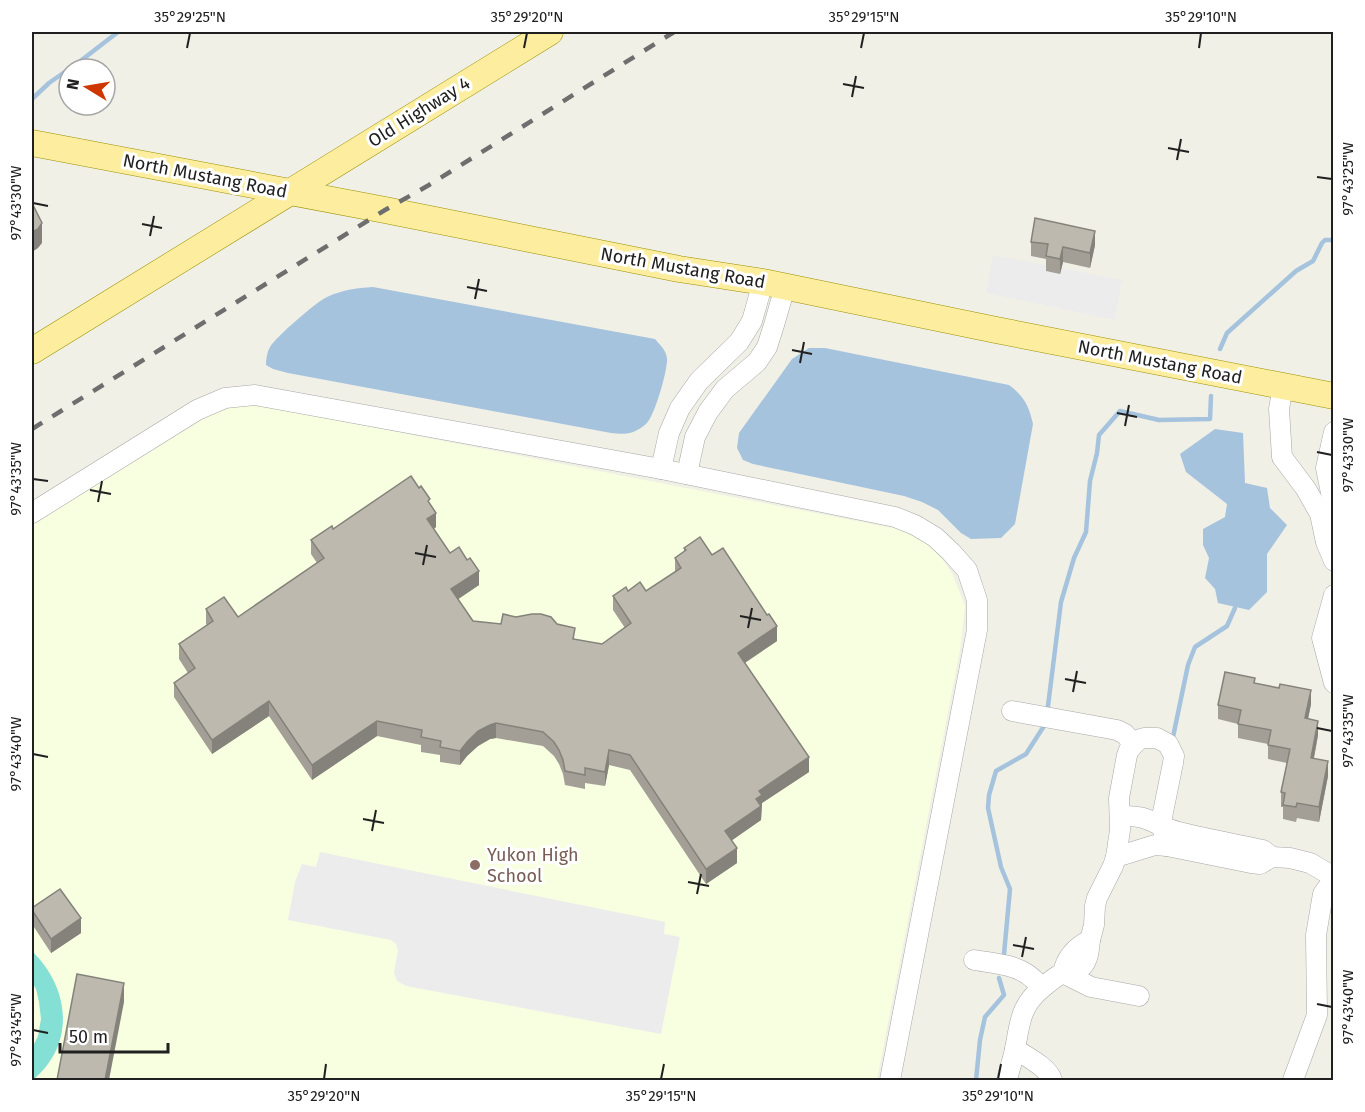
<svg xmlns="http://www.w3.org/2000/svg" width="1365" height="1112" font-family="'Fira Sans',sans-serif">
<rect width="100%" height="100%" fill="#f0f0e6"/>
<!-- education -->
<polygon fill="#f7ffe0" points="241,405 273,408 898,529 933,546 952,573 965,606 960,650 877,1080 32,1080 32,525 211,414"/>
<!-- pitch -->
<path fill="#84dfd4" d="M32,951c38,37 44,93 1,129h-1v-32l6,-12 3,-17 -2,-17 -3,-13 -4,-7z"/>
<!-- parking -->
<g fill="#ececec">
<polygon points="993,255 1122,280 1115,320 986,293"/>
<polygon points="320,852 665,922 664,934 680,937 661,1034 406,986 397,981 394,972 398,950 396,944 391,940 288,920 295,882 302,864 316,867"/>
</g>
<!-- water -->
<g fill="#a6c3de">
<path d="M373,287l282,52c5,6 11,11 12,19 1,12 -13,60 -21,66 -12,10 -20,11 -35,9l-323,-60 -15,-4 -7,-4c0,-6 1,-13 4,-18 6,-10 46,-45 57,-50 15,-7 29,-9 46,-10z"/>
<path d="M809,348h16l184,37c15,11 20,21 24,39l-18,100 -14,14 -30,1 -10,-6 -23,-23 -16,-8 -18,-6 -151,-32 -10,-4 -6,-12 2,-15 53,-74z"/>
<polygon points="1215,429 1243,433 1245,483 1267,488 1270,508 1287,525 1267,554 1267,592 1249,610 1218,603 1215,589 1205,578 1209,558 1203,545 1203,529 1225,517 1227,504 1186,472 1180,454"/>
</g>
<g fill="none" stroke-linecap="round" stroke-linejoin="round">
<!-- stream -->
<g stroke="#a6c3de" stroke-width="4.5">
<polyline points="70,69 118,32"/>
<polyline points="32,99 49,83 69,69"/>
<polyline points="1220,349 1227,333 1296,271 1313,261 1322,243 1325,240 1334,240"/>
<polyline points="1048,706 1061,602 1074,558 1086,532 1090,481 1097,453 1099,435 1120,411 1159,420 1210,419 1211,396"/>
<polyline points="1173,737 1188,665 1195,647 1227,626 1235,608"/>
<polyline points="1004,954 1010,889 1001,867 988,808 989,795 996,771 1026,754 1044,726"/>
<polyline points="976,1080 980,1040 985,1017 1004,995 999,978"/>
</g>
<!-- minor casing -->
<g stroke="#a7a7a7" stroke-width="21">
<g id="minor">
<polyline points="1283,386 1279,409 1282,457 1306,489 1320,514 1326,542 1334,561"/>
<polyline points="1334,432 1326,468 1334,508"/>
<polyline points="661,469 669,433 680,408 699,381 739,342 752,321 763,282"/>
<polyline points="687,474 695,437 708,412 725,389 757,362 767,347 774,325 785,287"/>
<polyline points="32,513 197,410 225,398 255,395 661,469 895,517 915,525 935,537 951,552 967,570 977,600 977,630 890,1080"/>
<polyline points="1334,595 1322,638 1334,683"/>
<polyline points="1012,711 1117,730 1125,734 1133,744"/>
<path d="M1120,817c28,-4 34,9 59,15 27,7 56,12 84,18l9,7"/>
<polyline points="1116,857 1155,845 1167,846 1251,863 1260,864 1272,857 1290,858 1310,863 1334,877"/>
<polyline points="1090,940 1094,925 1095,906 1097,898 1113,866 1116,857 1120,830 1119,798 1127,755 1129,750 1138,740 1144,738 1157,738 1168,744 1174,756 1173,763 1162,817 1162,826 1167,846"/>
<path d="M974,960c18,3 38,4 53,14 6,4 10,9 15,13"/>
<polyline points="1063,973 1091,987 1139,996"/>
<path d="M1015,1049c12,8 33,18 37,31"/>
<path d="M1007,1080c2,-10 6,-20 8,-31 5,-26 5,-43 27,-61 6,-5 13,-11 19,-14 4,-2 10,0 14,-2 13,-6 14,-20 15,-32 -14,7 -24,18 -27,33"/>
<polyline points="1293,1080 1317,1015 1316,935 1323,894 1334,879"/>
</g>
</g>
<!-- major casing -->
<g stroke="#9b9100" stroke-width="27">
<g id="major">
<polyline points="32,143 385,210 679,269 763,282 996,330 1334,396"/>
<polyline points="32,351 550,32"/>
</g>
</g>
<!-- minor -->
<use href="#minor" stroke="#fff" stroke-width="20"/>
<!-- major -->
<use href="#major" stroke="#fced9f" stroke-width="26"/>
<!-- rail -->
<polyline stroke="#6e6e6e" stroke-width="4.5" stroke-dasharray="12 12" stroke-linecap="butt" points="32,429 385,210 429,185 674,32"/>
</g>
<!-- wall -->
<g fill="#a39f96">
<polygon points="1031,242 1095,245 1090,268 1063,262 1060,274 1046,271 1046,259 1031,256"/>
<polygon points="430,504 436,527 434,529 450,553 479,585 458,599 473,621 501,624 557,624 575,639 602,644 625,628 613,610 613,596 628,591 646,591 675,572 675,558 684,551 684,548 712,555 777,641 745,663 809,772 762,803 761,820 731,841 737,863 706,884 630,770 609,765 605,786 585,783 585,789 565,785 563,774 559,764 554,756 543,746 496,738 490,739 478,746 467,756 460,765 440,762 440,755 421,752 421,745 377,736 312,780 269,716 212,754 174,697 174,683 188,673 179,659 179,644 207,625 206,624 206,609 238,617 317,563 311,554 311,540 333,529"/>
<polygon points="1255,683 1311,704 1308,719 1318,735 1314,758 1328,776 1319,822 1297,818 1296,822 1283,819 1283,807 1281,807 1281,792 1287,763 1268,759 1268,744 1238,738 1238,724 1218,719 1218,705"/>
<polygon points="32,908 81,933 51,953 32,924"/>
</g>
<!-- shaded-wall -->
<g fill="#84827a">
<polygon points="42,223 42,243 38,248 32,252 32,232"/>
<polygon points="1095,231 1095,245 1090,268 1090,253"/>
<polygon points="1063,247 1063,262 1060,274 1060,259"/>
<polygon points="436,513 436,527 427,533 427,519"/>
<polygon points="479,571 479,585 451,604 451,589"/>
<polygon points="777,626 777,641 738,667 738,653"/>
<polygon points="1311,690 1311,704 1305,733 1305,718"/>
<polygon points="269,701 269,716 212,754 212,740"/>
<polygon points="377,721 377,736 312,780 312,765"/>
<polygon points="1318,721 1318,735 1311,773 1311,758"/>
<polygon points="496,723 496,738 490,739 478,746 467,756 460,765 460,751 467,742 478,731 490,725"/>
<polygon points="609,750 609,765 605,786 605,772"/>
<polygon points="809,757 809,772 762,803 761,820 725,845 725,831 756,799 759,791"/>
<polygon points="1328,761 1328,776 1319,822 1319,807"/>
<polygon points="737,848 737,863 706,884 706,869"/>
<polygon points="81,918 81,933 51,953 51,939"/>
<polygon points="124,983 124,1002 109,1080 105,1080"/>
</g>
<!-- building -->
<g fill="#bdb9af" stroke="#84827a" stroke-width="1.5">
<polygon points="32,203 42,223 38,229 32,232"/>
<polygon points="1035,218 1095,231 1090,253 1063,247 1060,259 1046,256 1048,244 1031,242"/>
<polygon points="411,476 419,488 421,486 430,499 428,501 436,513 427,519 450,553 459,547 467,560 470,558 479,571 451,589 473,621 501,624 503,614 516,617 532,614 541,614 551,617 557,624 575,628 573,639 602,644 631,623 613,596 626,587 628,591 640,582 646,591 681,568 675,558 686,550 684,548 700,537 712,555 723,548 767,615 769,614 777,626 738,653 809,757 759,791 762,795 756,799 761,806 725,831 737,848 706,869 630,755 609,750 605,772 585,768 585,775 565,771 563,760 559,750 554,742 543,732 496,723 490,725 478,731 467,742 460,751 440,747 441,741 421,737 422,730 377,721 312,765 269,701 212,740 174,683 195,668 179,644 213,621 206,609 224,597 238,617 324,558 311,540 332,526 333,529"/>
<polygon points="1225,672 1255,678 1254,683 1279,688 1280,684 1311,690 1305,718 1318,721 1311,758 1328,761 1319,807 1297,803 1296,807 1283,805 1285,793 1281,792 1290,749 1268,745 1271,730 1238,724 1241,710 1218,705"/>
<polygon points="60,889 81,918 51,939 32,910 32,908"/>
<polygon points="77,974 124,983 105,1080 57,1080"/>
</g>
<!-- ticks -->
<path fill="none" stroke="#202020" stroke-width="2" d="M187,48l3,-15M524,48l3,-15M861,48l3,-15M1199,48l2,-15M843,84l21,4M852,97l4,-21M1168,148l21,4M1177,160l4,-21M1317,177l15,2M33,203l15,3M142,224l20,4M150,236l4,-20M467,287l20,4M475,299l4,-20M792,350l20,4M800,363l4,-21M1117,413l20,4M1125,426l4,-21M1317,452l15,3M33,479l15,2M90,490l21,4M98,502l4,-21M415,553l21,4M423,565l4,-20M740,616l21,4M748,628l4,-20M1065,679l21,4M1073,692l4,-21M1317,728l15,3M33,754l15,3M363,819l21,4M372,831l4,-21M688,882l21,4M697,894l4,-20M1013,945l21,4M1022,957l4,-20M1317,1004l15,3M33,1030l15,3M324,1079l2,-15M661,1079l3,-15M998,1079l3,-15"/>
<!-- markers -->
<circle fill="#8d6e63" stroke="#fff" stroke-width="2" cx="475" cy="865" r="6"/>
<g text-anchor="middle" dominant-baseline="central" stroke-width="6" stroke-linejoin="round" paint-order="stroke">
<!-- street labels -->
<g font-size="18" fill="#202020" stroke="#fff">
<text transform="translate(419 112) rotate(-32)">Old Highway 4</text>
<text transform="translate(205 176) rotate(11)">North Mustang Road</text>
<text transform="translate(683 268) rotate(10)">North Mustang Road</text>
<text transform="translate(1160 362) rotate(11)">North Mustang Road</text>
</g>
<!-- education labels -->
<g font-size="18" fill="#785e54" stroke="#fff" text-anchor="start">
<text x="487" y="855">Yukon High<tspan x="487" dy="21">School</tspan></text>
</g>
</g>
<!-- border -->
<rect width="1365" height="1112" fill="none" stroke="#ffffff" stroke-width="66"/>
<!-- north arrow -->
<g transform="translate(87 87) rotate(281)"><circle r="28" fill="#ffffff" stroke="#a6a6a6" stroke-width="1.5"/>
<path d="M0-4.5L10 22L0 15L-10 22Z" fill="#cf3700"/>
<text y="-9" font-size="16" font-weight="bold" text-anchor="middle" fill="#202020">N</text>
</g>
<!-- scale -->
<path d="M60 1043v9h108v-9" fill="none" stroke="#202020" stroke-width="3"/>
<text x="69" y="1043" font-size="18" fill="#202020" stroke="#ffffff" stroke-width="4.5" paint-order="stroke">50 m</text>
<rect x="33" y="33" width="1299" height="1046" fill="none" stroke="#202020" stroke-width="2"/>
<g font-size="15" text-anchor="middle" fill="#202020">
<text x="190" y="22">35°29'25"N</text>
<text x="527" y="22">35°29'20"N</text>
<text x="864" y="22">35°29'15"N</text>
<text x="1201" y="22">35°29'10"N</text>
<text transform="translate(1348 179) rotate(-90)" y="5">97°43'25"W</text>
<text transform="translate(16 203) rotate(-90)" y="5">97°43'30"W</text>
<text transform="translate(1348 455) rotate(-90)" y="5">97°43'30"W</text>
<text transform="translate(16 479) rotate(-90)" y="5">97°43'35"W</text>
<text transform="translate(1348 731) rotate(-90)" y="5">97°43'35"W</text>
<text transform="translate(16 754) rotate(-90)" y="5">97°43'40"W</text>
<text transform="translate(1348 1007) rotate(-90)" y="5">97°43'40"W</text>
<text transform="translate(16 1030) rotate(-90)" y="5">97°43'45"W</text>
<text x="324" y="1101">35°29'20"N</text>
<text x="661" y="1101">35°29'15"N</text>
<text x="998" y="1101">35°29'10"N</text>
</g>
</svg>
